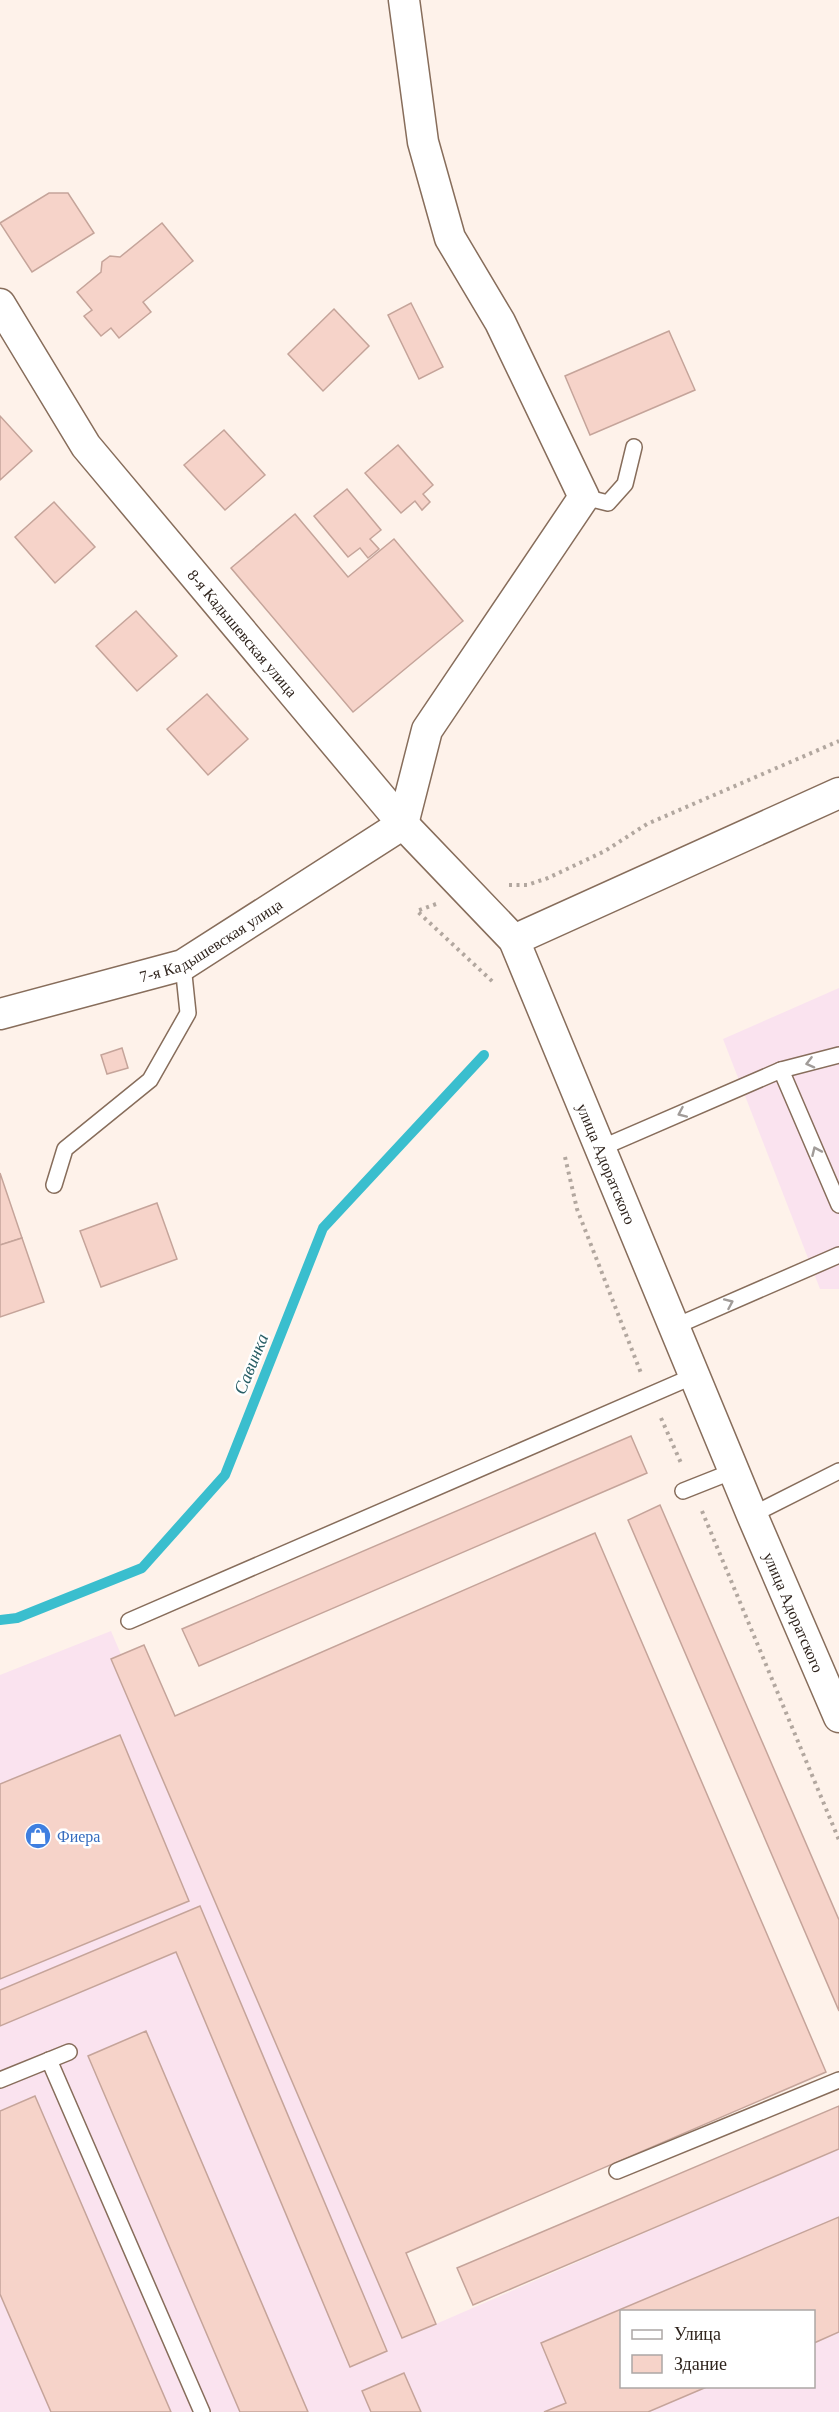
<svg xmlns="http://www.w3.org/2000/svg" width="839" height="2412" font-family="Georgia,serif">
<rect width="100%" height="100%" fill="#fef2ea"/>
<!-- commercial -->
<g fill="#fae3ef" fill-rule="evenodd">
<polygon points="839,988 839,1289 820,1289 723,1039"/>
<path d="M111,1631l302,703 426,-186v264h-839v-737zM622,2312h192v74h-192z"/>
</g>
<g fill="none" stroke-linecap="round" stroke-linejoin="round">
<!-- stream -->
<polyline stroke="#3abece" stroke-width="10" points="0,1620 17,1618 142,1568 225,1475 323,1228 484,1055"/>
</g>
<!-- building -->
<g fill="#f6d3c9" stroke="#c5a49a" stroke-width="1.5">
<polygon points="49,193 68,193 94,233 32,272 0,223"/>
<polygon points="162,223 193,261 143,302 151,312 119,338 111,328 101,336 84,316 92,310 77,292 101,272 102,262 110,256 120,257"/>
<polygon points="411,303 443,367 419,379 388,315"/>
<polygon points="334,309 369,346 323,391 288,354"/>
<polygon points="669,331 695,390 590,435 565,376"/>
<polygon points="0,416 32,451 0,480"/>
<polygon points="224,430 265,475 225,510 184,465"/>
<polygon points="398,445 433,485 423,494 430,502 422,510 415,501 401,513 365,473"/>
<polygon points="347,489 381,530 370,539 379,549 368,558 360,548 348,557 314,516"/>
<polygon points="54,502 95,547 55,583 15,537"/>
<polygon points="295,514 348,577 394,539 463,621 353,712 231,568"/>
<polygon points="136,611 177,656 137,691 96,646"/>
<polygon points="207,694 248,739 208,775 167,729"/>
<polygon points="122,1048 128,1068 107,1074 101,1055"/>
<polygon points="0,1173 22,1238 0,1245"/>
<polygon points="157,1203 177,1259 101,1287 80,1231"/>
<polygon points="22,1238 44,1302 0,1317 0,1245"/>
<polygon points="631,1436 647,1473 199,1666 182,1629"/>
<polygon points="660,1505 839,1920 839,2011 628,1520"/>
<polygon points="595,1533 826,2072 406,2253 436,2324 402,2338 111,1659 144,1645 175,1716"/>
<polygon points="120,1735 189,1901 0,1979 0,1784"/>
<polygon points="200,1906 387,2351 350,2367 176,1952 0,2026 0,1990"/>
<polygon points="146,2031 308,2412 240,2412 88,2056"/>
<polygon points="35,2096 171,2412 51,2412 0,2294 0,2111"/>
<polygon points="839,2106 839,2149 473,2305 457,2268"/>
<polygon points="839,2217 839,2332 814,2343 814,2312 622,2312 622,2386 709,2386 648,2412 544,2412 566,2403 541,2343"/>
<polygon points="404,2373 421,2412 371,2412 362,2391"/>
</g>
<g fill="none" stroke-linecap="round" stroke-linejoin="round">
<!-- service casing -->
<g stroke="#876d5b" stroke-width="18">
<g id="service">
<polyline points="584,497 608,503 625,484 634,447"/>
<polyline points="781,1070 839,1055"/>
<polyline points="601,1148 781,1070 839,1205"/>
<polyline points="54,1185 65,1149 150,1080 188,1013 183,965"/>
<polyline points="676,1326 839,1255"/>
<polyline points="683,1491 736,1470"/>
<polyline points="752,1515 839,1471"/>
<polyline points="129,1621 696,1375"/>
<polyline points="49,2060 202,2412"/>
<polyline points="0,2080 69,2052"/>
<polyline points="617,2171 839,2080"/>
</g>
</g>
<!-- minor casing -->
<g stroke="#876d5b" stroke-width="33">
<g id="minor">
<path id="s1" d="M0,304l86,142 317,378 111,116 238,575 87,202"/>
<polyline points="514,940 839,793"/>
<path id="s2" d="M0,1014l183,-49 220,-141 24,-94 157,-233 -84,-175 -50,-84 -27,-96 -19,-142"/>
</g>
</g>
<!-- path -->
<g stroke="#b2a79f" stroke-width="4" stroke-dasharray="3 4.5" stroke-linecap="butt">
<polyline points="509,885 527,885 548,878 605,851 647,824 839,741"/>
<polyline points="436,904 417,911 493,982"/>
<polyline points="565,1157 577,1209 641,1373"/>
<polyline points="661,1418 681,1463"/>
<polyline points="702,1511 839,1840"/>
</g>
<!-- service -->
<use href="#service" stroke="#fff" stroke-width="15"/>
<!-- minor -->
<use href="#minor" stroke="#fff" stroke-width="30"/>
</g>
<!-- one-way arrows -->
<defs><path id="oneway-chevron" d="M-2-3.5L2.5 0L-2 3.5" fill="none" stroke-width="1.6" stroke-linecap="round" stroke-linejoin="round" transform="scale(1.5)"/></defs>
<g stroke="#a19c99">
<use href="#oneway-chevron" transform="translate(810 1063) rotate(166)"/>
<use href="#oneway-chevron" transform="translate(682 1113) rotate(156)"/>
<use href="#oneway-chevron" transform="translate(816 1151) rotate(-114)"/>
<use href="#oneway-chevron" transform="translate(729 1303) rotate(-24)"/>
</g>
<!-- icons -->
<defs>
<g id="shop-disc" transform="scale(1.35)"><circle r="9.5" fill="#3f7fe0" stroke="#fff"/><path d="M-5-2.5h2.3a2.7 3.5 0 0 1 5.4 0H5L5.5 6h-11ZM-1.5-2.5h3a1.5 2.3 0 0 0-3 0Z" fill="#fff"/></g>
</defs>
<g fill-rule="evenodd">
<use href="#shop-disc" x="38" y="1836"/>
</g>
<g text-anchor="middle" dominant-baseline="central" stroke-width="5" stroke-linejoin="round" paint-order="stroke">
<!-- street labels -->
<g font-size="16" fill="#2f241d" stroke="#fff">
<text stroke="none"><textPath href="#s1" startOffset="410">8-я Кадышевская улица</textPath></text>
<text stroke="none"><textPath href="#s2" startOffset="225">7-я Кадышевская улица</textPath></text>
<text stroke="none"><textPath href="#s1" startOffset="1062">улица Адоратского</textPath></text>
<text stroke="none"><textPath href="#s1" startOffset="1548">улица Адоратского</textPath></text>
</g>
<!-- shop labels -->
<g font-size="16" fill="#366cbe" stroke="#fff" text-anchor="start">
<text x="57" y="1836">Фиера</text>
</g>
<!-- water labels -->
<g font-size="18" font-style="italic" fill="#295e65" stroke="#fff">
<text transform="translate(251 1364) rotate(-68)">Савинка</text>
</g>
</g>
<!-- legend -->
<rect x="620" y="2310" width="195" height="78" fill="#ffffff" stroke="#aca7a5" stroke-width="1.5"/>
<rect x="632" y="2330" width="30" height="9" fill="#ffffff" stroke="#aca7a5" stroke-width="1.5"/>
<text x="674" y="2340" font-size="18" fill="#2f241d">Улица</text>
<rect x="632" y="2355" width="30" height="18" fill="#f6d3c9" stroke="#aca7a5" stroke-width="1.5"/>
<text x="674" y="2370" font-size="18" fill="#2f241d">Здание</text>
</svg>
